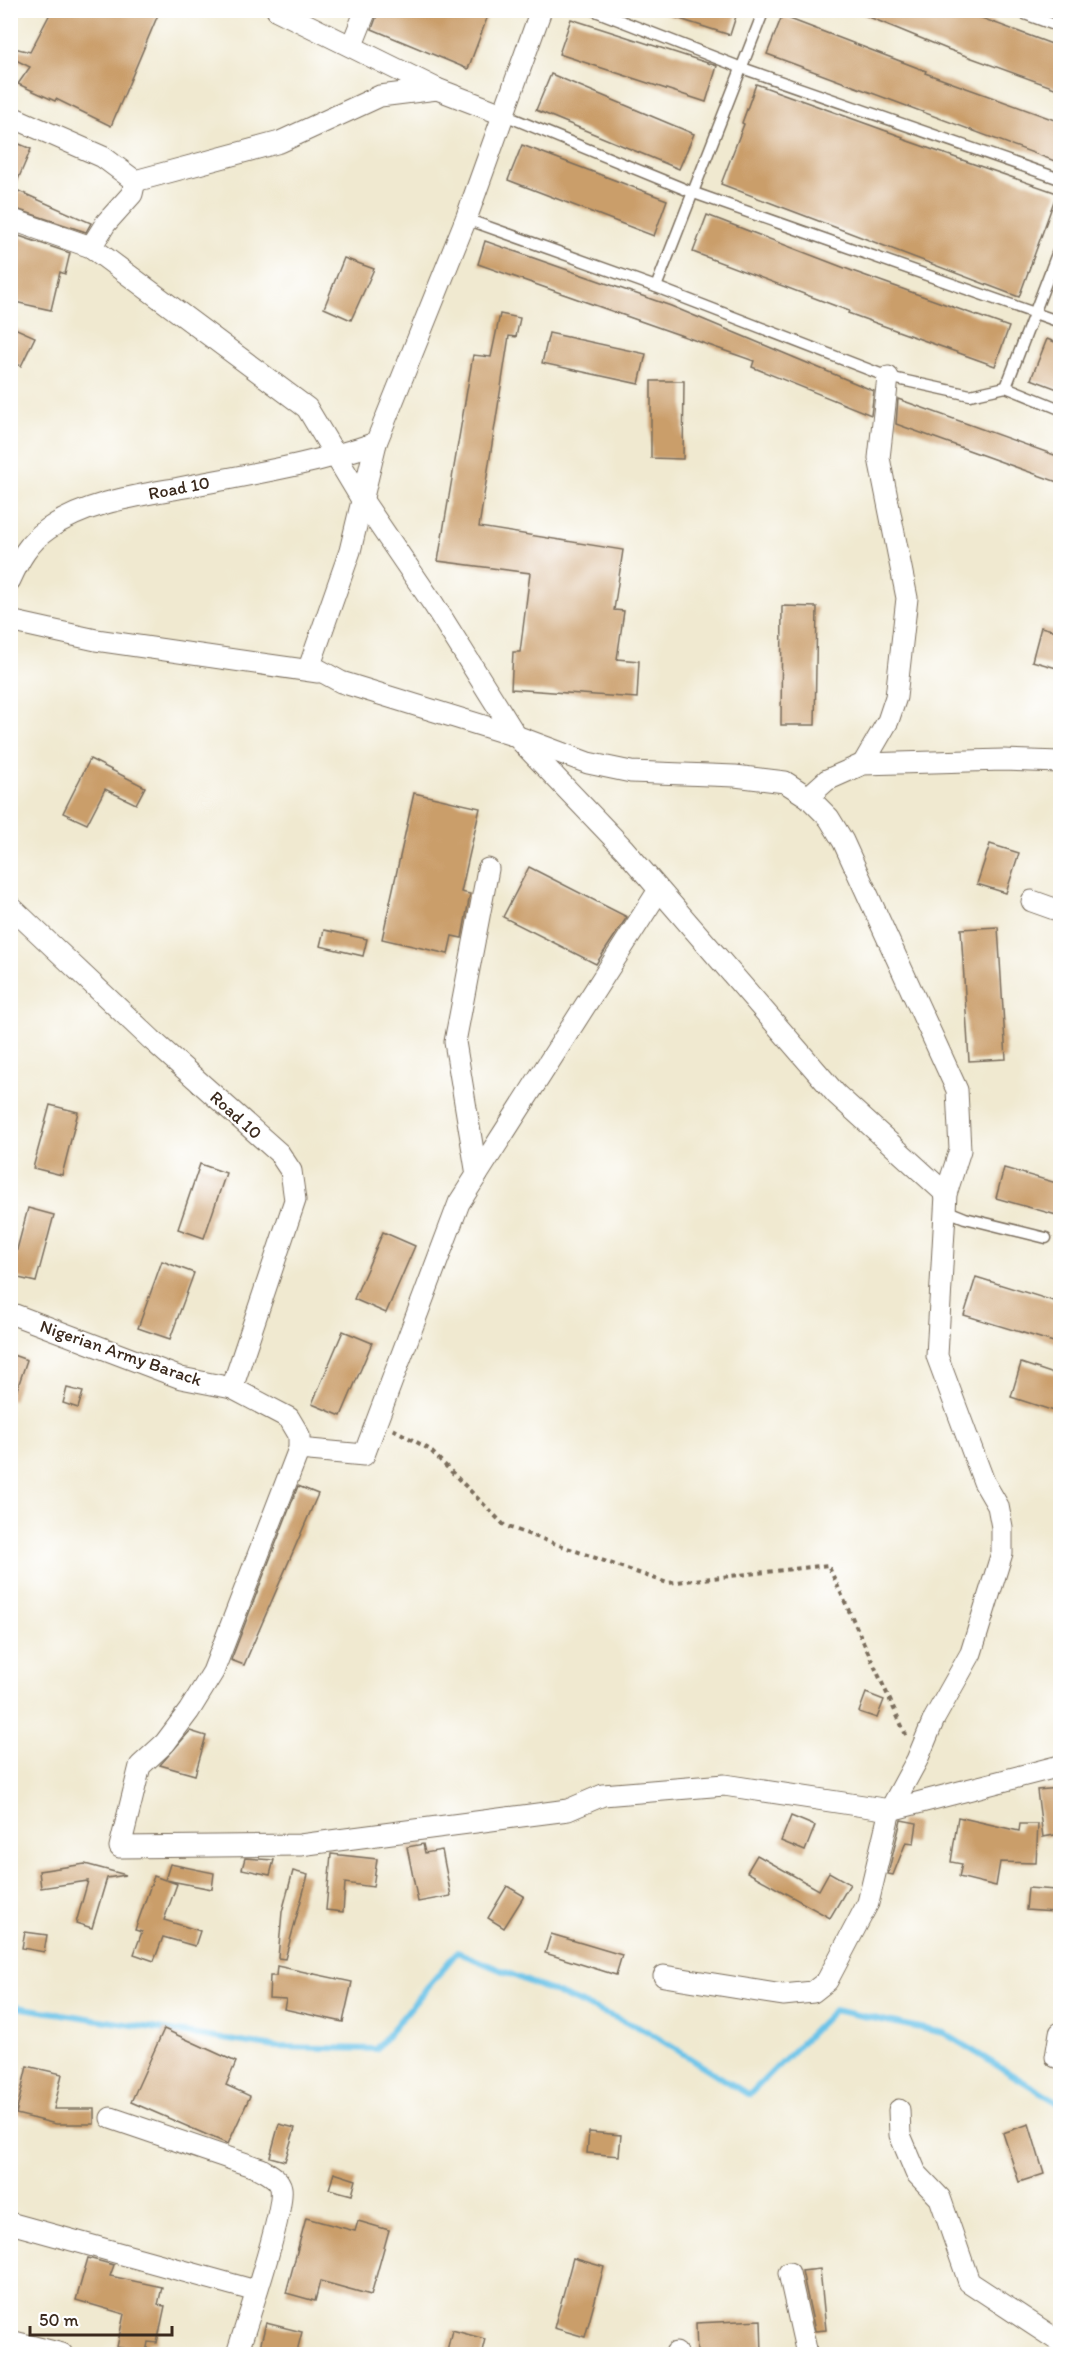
<svg xmlns="http://www.w3.org/2000/svg" width="1071" height="2365" font-family="Itim,sans-serif">
<rect width="100%" height="100%" fill="#fff"/>
<filter id="ink" filterUnits="userSpaceOnUse"><feTurbulence type="fractalNoise" baseFrequency=".0167" numOctaves="2"/><feDisplacementMap in="SourceGraphic" scale="12" xChannelSelector="R" yChannelSelector="G"/><feConvolveMatrix kernelMatrix="1 2 1 2 8 2 1 2 1" color-interpolation-filters="sRGB"/></filter>
<filter id="wash" filterUnits="userSpaceOnUse"><feTurbulence type="fractalNoise" baseFrequency=".008" numOctaves="4" result="noise"/><feDisplacementMap in="SourceGraphic" scale="24" xChannelSelector="R" yChannelSelector="G"/><feGaussianBlur stdDeviation="1.35" result="paint"/><feColorMatrix in="noise" values="0 0 0 0 0 0 0 0 0 0 0 0 0 0 0 0 0 1.4 0 .05"/><feComposite in="paint" operator="in"/></filter>
<g filter="url(#wash)">
<rect width="100%" height="100%" fill="#f0e9d0"/>
<g fill="none" stroke-linecap="round" stroke-linejoin="round">
<!-- stream -->
<polyline stroke="#6bc3e8" stroke-width="6" points="10,2006 275,2047 376,2049 457,1952 645,2030 749,2095 834,2010 944,2033 1060,2104"/>
</g>
<g id="blocks">
<!-- building -->
<g fill="#ca9e6b">
<polygon points="52,10 160,10 111,126 56,99 55,101 18,84 30,67 10,57 10,47 30,52"/>
<polygon points="490,10 468,69 372,29 379,10"/>
<polygon points="665,10 738,10 730,35 664,14"/>
<polygon points="852,10 960,10 1060,47 1060,90 947,49"/>
<polygon points="782,16 926,71 925,73 1060,122 1060,163 767,54"/>
<polygon points="571,19 717,66 706,102 559,54"/>
<polygon points="551,74 694,134 679,169 536,110"/>
<polygon points="756,84 903,137 902,139 1057,193 1019,297 721,184 744,124 742,123"/>
<polygon points="10,140 31,149 14,189 91,223 86,232 10,207"/>
<polygon points="522,145 667,200 654,236 508,180"/>
<polygon points="707,215 855,272 1009,327 995,366 848,313 849,311 693,252"/>
<polygon points="10,233 70,253 65,274 60,272 51,310 10,301"/>
<polygon points="485,241 671,306 874,391 871,415 752,367 754,361 478,264"/>
<polygon points="344,258 374,269 351,320 324,308"/>
<polygon points="500,314 520,318 516,337 509,336 479,527 623,550 614,610 624,611 617,659 639,661 637,698 511,689 513,652 520,652 530,573 438,561 473,355 491,357"/>
<polygon points="10,326 35,337 21,366 10,361"/>
<polygon points="549,333 646,354 639,384 542,363"/>
<polygon points="1047,339 1060,344 1060,390 1031,379"/>
<polygon points="651,381 684,381 683,459 651,458"/>
<polygon points="898,399 1060,457 1060,483 896,424"/>
<polygon points="782,606 817,607 815,725 781,725"/>
<polygon points="1041,627 1060,632 1060,669 1032,661"/>
<polygon points="90,759 145,787 136,804 105,789 87,824 63,813"/>
<polygon points="414,793 480,808 461,892 470,894 462,938 452,936 448,954 382,939"/>
<polygon points="990,844 1019,853 1006,893 977,884"/>
<polygon points="529,867 627,917 596,964 503,917"/>
<polygon points="998,927 1006,1059 969,1061 961,929"/>
<polygon points="324,930 367,939 363,956 320,946"/>
<polygon points="50,1105 78,1112 62,1175 33,1168"/>
<polygon points="200,1164 226,1173 204,1238 178,1229"/>
<polygon points="1004,1168 1060,1184 1060,1216 996,1198"/>
<polygon points="28,1208 54,1215 36,1282 10,1276"/>
<polygon points="383,1232 415,1246 386,1313 354,1299"/>
<polygon points="162,1261 194,1273 170,1339 138,1328"/>
<polygon points="976,1277 1060,1303 1060,1344 964,1315"/>
<polygon points="343,1331 372,1343 341,1416 312,1404"/>
<polygon points="10,1354 27,1360 13,1401 10,1400"/>
<polygon points="1021,1363 1060,1376 1060,1413 1011,1397"/>
<polygon points="67,1388 83,1392 78,1408 63,1403"/>
<polygon points="298,1486 318,1494 244,1665 231,1660"/>
<polygon points="866,1693 884,1700 877,1718 859,1712"/>
<polygon points="190,1731 206,1736 195,1775 160,1765"/>
<polygon points="1060,1788 1060,1834 1043,1837 1037,1790"/>
<polygon points="791,1816 815,1826 805,1851 781,1841"/>
<polygon points="958,1817 1019,1831 1020,1824 1038,1824 1036,1863 1000,1862 996,1886 959,1877 962,1864 951,1862"/>
<polygon points="901,1820 917,1823 914,1843 906,1842 893,1875 888,1874"/>
<polygon points="423,1844 425,1853 442,1850 451,1896 418,1902 407,1847"/>
<polygon points="331,1854 377,1859 373,1887 345,1883 343,1912 326,1910"/>
<polygon points="757,1855 819,1890 829,1872 850,1884 830,1918 747,1872"/>
<polygon points="245,1858 274,1860 270,1875 242,1869"/>
<polygon points="85,1864 126,1875 107,1878 92,1928 76,1923 88,1881 41,1888 39,1871"/>
<polygon points="170,1864 214,1873 212,1889 166,1880 177,1884 164,1920 200,1931 195,1946 163,1937 154,1961 134,1954 142,1932 135,1930 154,1876 165,1880"/>
<polygon points="293,1871 308,1875 285,1959 278,1958 282,1912"/>
<polygon points="507,1886 524,1896 504,1928 488,1918"/>
<polygon points="1028,1888 1056,1890 1055,1912 1026,1910"/>
<polygon points="25,1932 47,1935 44,1952 22,1948"/>
<polygon points="551,1934 622,1955 616,1975 545,1953"/>
<polygon points="277,1966 352,1982 343,2022 284,2009 286,1999 269,1998 270,1976 276,1976"/>
<polygon points="164,2029 236,2062 226,2085 250,2096 228,2144 131,2102"/>
<polygon points="27,2066 62,2074 54,2109 94,2109 94,2124 56,2124 16,2114"/>
<polygon points="279,2124 295,2128 285,2161 270,2157"/>
<polygon points="1029,2124 1044,2174 1019,2182 1003,2133"/>
<polygon points="589,2132 621,2135 619,2156 587,2153"/>
<polygon points="334,2173 356,2180 352,2195 329,2189"/>
<polygon points="306,2218 355,2231 358,2221 389,2230 371,2295 320,2281 315,2301 286,2293"/>
<polygon points="88,2258 114,2265 110,2276 162,2287 158,2305 165,2306 157,2343 148,2342 146,2353 117,2347 124,2314 76,2300"/>
<polygon points="573,2258 604,2267 585,2337 554,2328"/>
<polygon points="820,2269 826,2330 815,2331 802,2271"/>
<polygon points="761,2320 762,2354 697,2355 696,2323"/>
<polygon points="266,2323 302,2332 296,2355 258,2355"/>
<polygon points="452,2330 485,2339 481,2355 446,2355"/>
</g>
</g>
</g>
<g filter="url(#ink)">
<use href="#blocks" fill-opacity="0" stroke="#7a6d5c" stroke-width="1.5"/>
<g fill="none" stroke-linecap="round" stroke-linejoin="round">
<!-- service casing -->
<g stroke="#7a6d5c" stroke-width="13">
<g id="service">
<polyline points="593,10 742,68 1060,179"/>
<polyline points="1014,10 1060,27"/>
<polyline points="502,114 694,193 1060,322"/>
<polyline points="466,219 656,287 888,377 970,395 1006,387 1060,409"/>
<polyline points="656,287 764,10"/>
<polyline points="1006,387 1060,246"/>
<polyline points="945,1210 965,1218 1046,1238"/>
</g>
</g>
<!-- minor casing -->
<g stroke="#7a6d5c" stroke-width="23">
<g id="minor">
<polyline points="277,10 437,89 502,114"/>
<polyline points="541,10 466,219 376,443 350,551 310,665 341,682 516,736 588,763 631,772 735,776 785,782 808,797 829,818 843,841 957,1090 960,1150 946,1194 937,1356 984,1482 998,1506 1002,1527 1002,1553 971,1653 934,1719 917,1760 890,1810 868,1903 827,1981 813,1992 783,1995 664,1976"/>
<polyline points="352,45 366,10"/>
<polyline points="10,116 103,157 135,181 280,142 380,96 437,89"/>
<polyline points="10,219 91,247 106,223 132,194 135,181"/>
<polyline points="91,247 307,408 361,498 434,605 516,736 624,849 836,1094 946,1194"/>
<path d="M10,580c9,-20 19,-38 38,-51 37,-26 87,-33 131,-41 66,-13 133,-23 197,-45"/>
<polyline points="10,621 96,640 318,672"/>
<polyline points="863,764 888,721 896,697 907,598 879,458 888,377"/>
<polyline points="808,797 827,780 863,764 1003,760 1060,762"/>
<polyline points="1032,901 1060,911"/>
<polyline points="10,906 152,1040 279,1153 291,1171 295,1200 232,1388"/>
<polyline points="477,1175 455,1042 488,869"/>
<polyline points="10,1313 181,1378 232,1388 289,1418 299,1435 299,1449 213,1672 189,1711 165,1743 140,1766 120,1847 300,1845 568,1810 603,1795 724,1785 890,1810 1060,1766"/>
<polyline points="299,1449 364,1455 459,1203 659,890"/>
<polyline points="1056,2057 1060,2033"/>
<polyline points="899,2110 900,2135 916,2173 940,2198 969,2282 1060,2342"/>
<path d="M111,2118l150,51c8,5 18,9 20,19 4,23 -35,137 -44,166"/>
<polyline points="10,2223 256,2291"/>
<polyline points="789,2273 807,2354"/>
<polyline points="10,2341 62,2354"/>
<polyline points="676,2354 676,2353"/>
</g>
</g>
<!-- path -->
<polyline stroke="#7a6d5c" stroke-width="4" stroke-dasharray="4.5 4.5" stroke-linecap="butt" points="393,1429 429,1449 505,1526 667,1583 828,1565 906,1735"/>
<!-- service -->
<use href="#service" stroke="#fff" stroke-width="10"/>
<!-- minor -->
<use href="#minor" stroke="#fff" stroke-width="21"/>
</g>
</g>
<g text-anchor="middle" dominant-baseline="central" stroke-width="4.5" stroke-linejoin="round" paint-order="stroke">
<!-- street labels -->
<g font-size="18" fill="#3b2a1e" stroke="#fff">
<text transform="translate(179 488) rotate(-11)">Road 10</text>
<text transform="translate(236 1115) rotate(42)">Road 10</text>
<text transform="translate(121 1353) rotate(19)">Nigerian Army Barack</text>
</g>
</g>
<!-- margin -->
<rect width="1071" height="2365" fill="none" stroke="#fff" stroke-width="36"/>
<!-- scale -->
<path d="M30 2326v9h142v-9" fill="none" stroke="#3b2a1e" stroke-width="3"/>
<text x="39" y="2326" font-size="18" fill="#3b2a1e" stroke="#ffffff" stroke-width="4.5" paint-order="stroke">50 m</text>
</svg>
